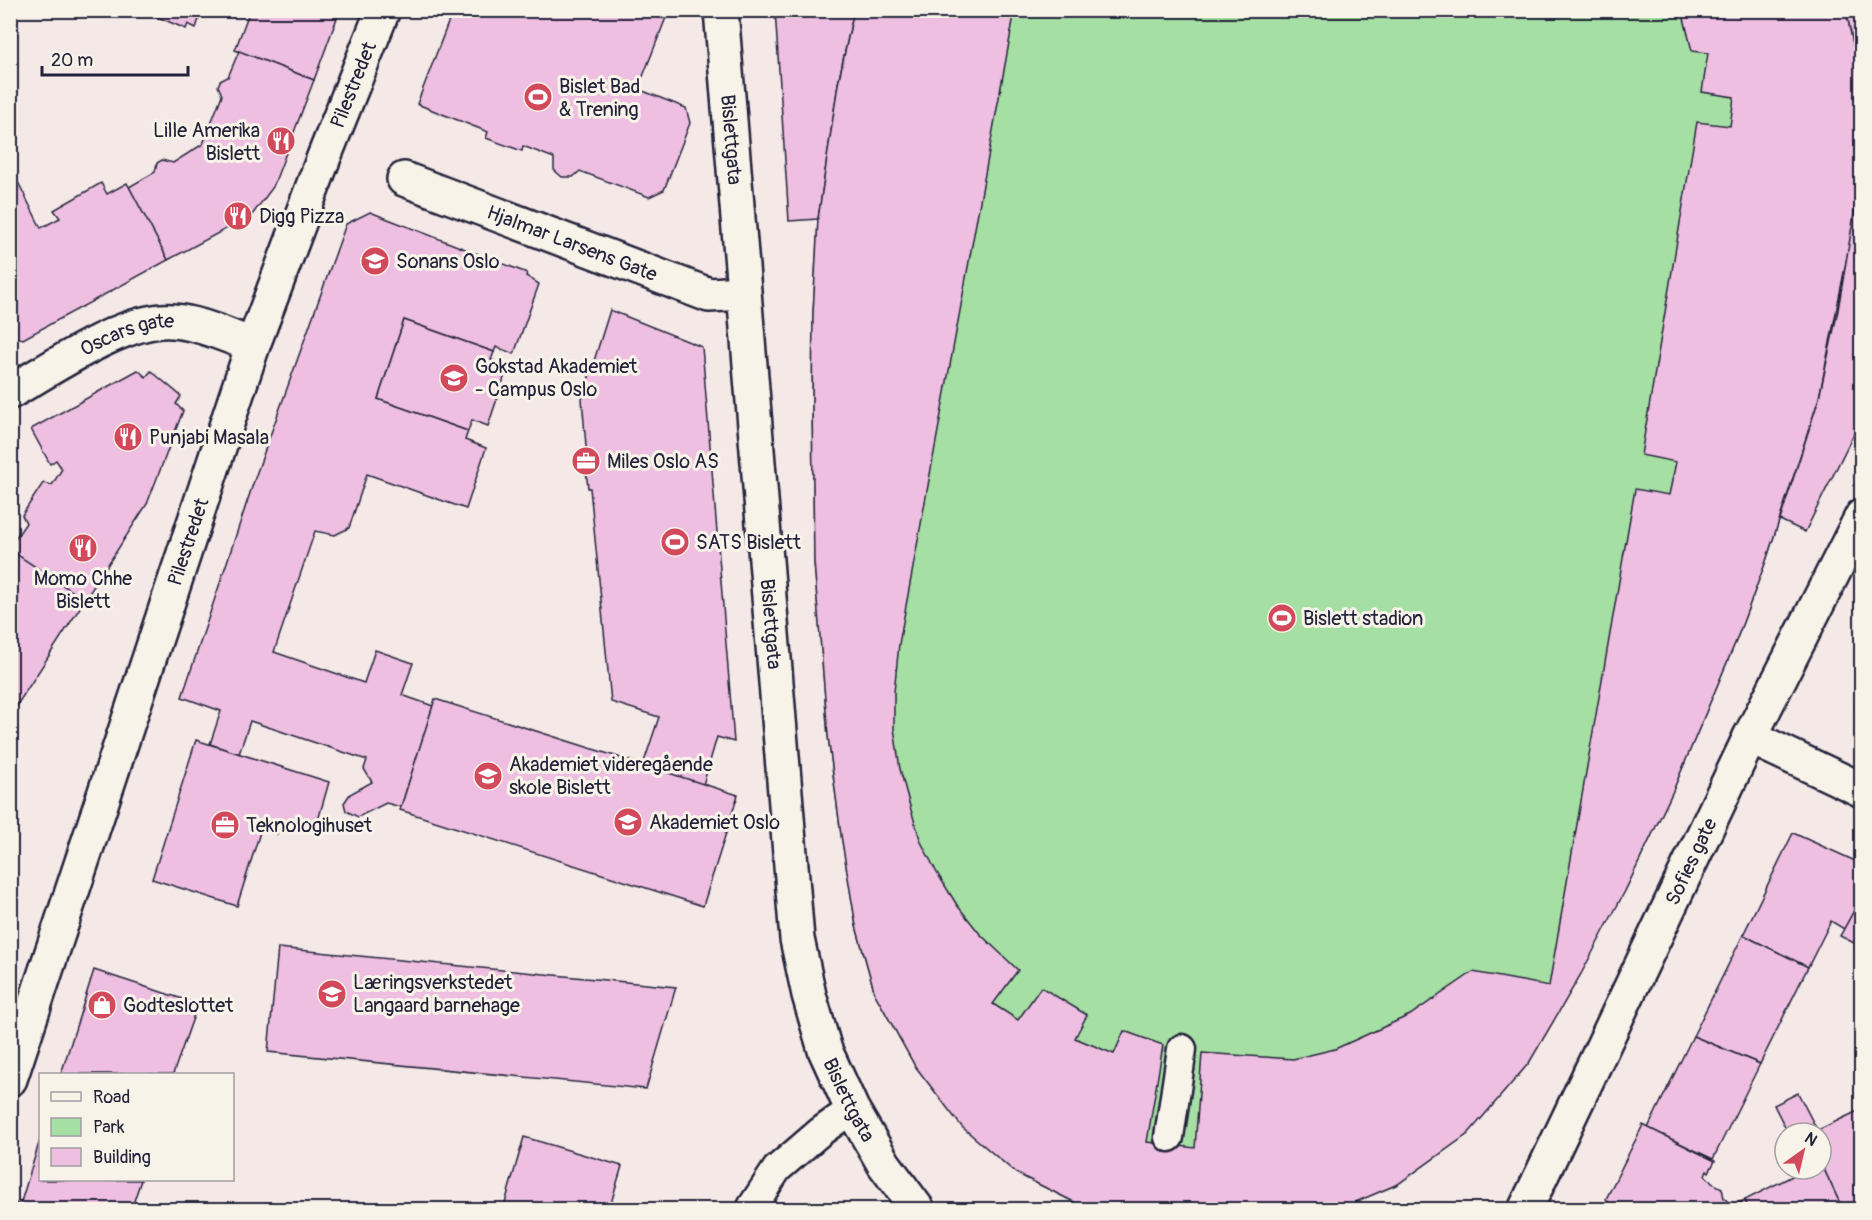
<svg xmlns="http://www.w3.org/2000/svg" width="1872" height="1220" font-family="Pangolin,sans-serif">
<rect width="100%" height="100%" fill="#f5e9e7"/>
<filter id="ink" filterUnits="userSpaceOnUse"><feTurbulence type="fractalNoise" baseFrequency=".0167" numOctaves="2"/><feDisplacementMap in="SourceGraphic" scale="12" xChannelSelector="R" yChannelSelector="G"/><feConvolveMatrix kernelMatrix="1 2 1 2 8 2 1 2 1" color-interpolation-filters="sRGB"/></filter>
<g filter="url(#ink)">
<!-- green -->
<polygon fill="#a6dfa3" stroke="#64806f" stroke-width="1.5" points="854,11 1846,11 1850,242 1819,398 1766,561 1736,641 1672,793 1625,891 1468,1134 1398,1184 1337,1209 1093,1210 1076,1203 1016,1173 915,1066 875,994 856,926 841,835 828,736 814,562 812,405 813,313 818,219"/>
<!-- building -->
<g fill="#eebfe1" stroke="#22223b" stroke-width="1.5">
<polygon points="141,10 202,10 196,28 188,24 186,29"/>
<polygon points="250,10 340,10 314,80 235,50"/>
<polygon points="453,10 669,10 638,89 686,108 690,123 664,190 649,197 580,171 573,177 562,177 554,170 554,158 523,146 522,151 486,138 488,132 417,104"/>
<polygon points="775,10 854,10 838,84 818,219 789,221"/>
<polygon points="854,10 1015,10 899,644 894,692 894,728 900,769 911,810 921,842 937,873 957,905 980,934 1018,970 993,1004 1018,1020 1041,987 1087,1015 1075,1038 1114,1054 1124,1031 1163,1045 1147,1142 1195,1148 1202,1053 1293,1059 1335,1049 1410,1015 1473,972 1549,986 1635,489 1669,495 1676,462 1641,455 1697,122 1730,126 1734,97 1702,92 1708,53 1692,51 1682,10 1846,10 1857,62 1861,119 1860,178 1850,242 1819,398 1766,561 1736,641 1672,793 1625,891 1581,974 1529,1063 1468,1134 1398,1184 1337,1210 1093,1210 1076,1203 1016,1173 962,1127 915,1066 875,994 856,926 841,835 828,736 814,562 812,405 813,313 818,219 838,84"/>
<polygon points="1846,10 1862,10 1862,417 1805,532 1780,520 1819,398 1838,310 1860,178 1861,119 1857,62"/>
<polygon points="239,51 314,80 273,187 252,215 168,260 129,187 155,172 157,163 162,160 173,163 203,144 222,95 218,86 220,81 228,77"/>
<polygon points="14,174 41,228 60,218 54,210 101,183 107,194 127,183 168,260 23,339 10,335 10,176"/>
<polygon points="370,212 527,273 526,276 539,284 514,354 496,347 494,352 404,320 378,399 468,431 465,440 486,448 466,509 367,474 349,528 335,535 315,531 274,652 364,683 375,650 413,663 402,695 433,706 401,807 386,803 358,817 346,811 344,803 350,794 372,782 364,769 367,760 250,721 239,754 210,744 221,711 182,697 256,475 346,224"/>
<polygon points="610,310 702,347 734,742 717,737 703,785 643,765 659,717 611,702 590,488 588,488 586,470 588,469 582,399"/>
<polygon points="404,320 494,352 491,360 508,366 488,426 472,420 468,431 378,399"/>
<polygon points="138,370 146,377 151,371 181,396 176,404 183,411 147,504 85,600 10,550 10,546 26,523 22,515 43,483 52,485 62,469 56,460 50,464 31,429"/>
<polygon points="10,550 85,600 10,716"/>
<polygon points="1862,695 1862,712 1855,709"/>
<polygon points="435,699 738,795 703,906 400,810"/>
<polygon points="196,740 329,782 315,831 282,820 277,834 261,829 237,906 152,879"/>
<polygon points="1793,833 1862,864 1862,896 1844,929 1831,921 1808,967 1743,935"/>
<polygon points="1862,896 1862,947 1840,936"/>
<polygon points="1743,935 1808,967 1760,1064 1693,1036"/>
<polygon points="278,948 676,987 646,1089 268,1052"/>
<polygon points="94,970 198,1004 173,1074 61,1074"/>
<polygon points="1693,1036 1760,1064 1713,1159 1648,1128"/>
<polygon points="1798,1093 1816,1128 1805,1133 1788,1133 1774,1105"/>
<polygon points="1862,1109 1862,1210 1843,1210 1821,1163 1821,1133 1812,1133"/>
<polygon points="1643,1125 1715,1161 1709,1172 1707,1170 1705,1175 1712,1183 1722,1188 1724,1198 1732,1205 1745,1200 1749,1210 1615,1210 1606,1199"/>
<polygon points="524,1137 622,1166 609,1210 503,1210"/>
<polygon points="40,1140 40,1180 141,1180 131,1210 32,1210 20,1205"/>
<polygon points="1821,1163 1843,1210 1749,1210 1745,1200 1806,1169 1821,1169"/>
<polygon points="15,1203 20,1205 32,1210 12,1210"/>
</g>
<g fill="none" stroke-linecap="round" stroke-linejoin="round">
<!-- service casing -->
<g stroke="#22223b" stroke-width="33">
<g id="service">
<polyline points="1169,1137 1182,1049"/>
<polyline points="752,1207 777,1169 820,1132 852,1109"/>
</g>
</g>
<!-- minor casing -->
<g stroke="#22223b" stroke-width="38">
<g id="minor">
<path id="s1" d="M721,10l76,929 12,56 16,55 27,59 32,55 34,46"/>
<path id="s2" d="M404,179l305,116 34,-2"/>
<path id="s3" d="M10,392c41,-23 117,-76 163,-71 27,2 54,15 80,24"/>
<polyline points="1750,737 1862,790"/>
</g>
</g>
<!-- tertiary casing -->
<g stroke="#22223b" stroke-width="38">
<g id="tertiary">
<path id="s4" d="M1525,1210l225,-473 112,-221"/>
</g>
</g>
<!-- secondary casing -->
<g stroke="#22223b" stroke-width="38">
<g id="secondary">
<path id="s5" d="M10,1079l243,-734 71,-188 59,-147"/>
</g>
</g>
<!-- service -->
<use href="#service" stroke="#f7f3e8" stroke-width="28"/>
<!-- minor -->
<use href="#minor" stroke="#f7f3e8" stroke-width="33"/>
<!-- tertiary -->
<use href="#tertiary" stroke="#f7f3e8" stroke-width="33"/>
<!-- secondary -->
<use href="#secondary" stroke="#f7f3e8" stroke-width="33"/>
</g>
</g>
<!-- icons -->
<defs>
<g id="stadium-disc" transform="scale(1.5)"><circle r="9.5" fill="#d1495b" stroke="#f7f3e8"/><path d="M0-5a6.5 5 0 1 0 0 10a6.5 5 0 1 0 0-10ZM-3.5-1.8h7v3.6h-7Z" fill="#fff"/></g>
<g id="restaurant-disc" transform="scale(1.5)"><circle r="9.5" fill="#d1495b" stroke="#f7f3e8"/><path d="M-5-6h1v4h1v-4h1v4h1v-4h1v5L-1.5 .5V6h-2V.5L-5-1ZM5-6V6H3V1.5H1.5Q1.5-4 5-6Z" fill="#fff"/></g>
<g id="school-disc" transform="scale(1.5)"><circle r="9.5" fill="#d1495b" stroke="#f7f3e8"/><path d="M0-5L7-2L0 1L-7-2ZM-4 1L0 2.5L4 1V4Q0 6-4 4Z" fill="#fff"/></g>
<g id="university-disc" transform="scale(1.5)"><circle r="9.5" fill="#d1495b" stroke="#f7f3e8"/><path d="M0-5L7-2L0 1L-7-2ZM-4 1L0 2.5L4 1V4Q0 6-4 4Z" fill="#fff"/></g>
<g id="office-disc" transform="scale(1.5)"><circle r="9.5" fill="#d1495b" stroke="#f7f3e8"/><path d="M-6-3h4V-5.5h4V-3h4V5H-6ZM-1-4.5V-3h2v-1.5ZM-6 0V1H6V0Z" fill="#fff"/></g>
<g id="shop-disc" transform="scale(1.5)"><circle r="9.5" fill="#d1495b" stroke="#f7f3e8"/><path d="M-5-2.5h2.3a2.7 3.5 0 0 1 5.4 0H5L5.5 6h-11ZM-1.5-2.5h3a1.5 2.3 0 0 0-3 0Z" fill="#fff"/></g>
</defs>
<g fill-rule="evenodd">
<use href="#stadium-disc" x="538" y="97"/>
<use href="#restaurant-disc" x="281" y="141"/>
<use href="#restaurant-disc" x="238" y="216"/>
<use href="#school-disc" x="375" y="261"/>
<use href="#university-disc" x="454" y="378"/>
<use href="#restaurant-disc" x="128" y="437"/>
<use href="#office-disc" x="586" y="461"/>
<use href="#stadium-disc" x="675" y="542"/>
<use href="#restaurant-disc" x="83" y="548"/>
<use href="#stadium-disc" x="1282" y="618"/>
<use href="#school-disc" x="488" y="776"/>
<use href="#school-disc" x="628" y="822"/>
<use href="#office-disc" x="225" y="825"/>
<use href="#school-disc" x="332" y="994"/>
<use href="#shop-disc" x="102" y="1005"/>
</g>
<g text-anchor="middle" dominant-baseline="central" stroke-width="6" stroke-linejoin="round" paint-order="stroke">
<!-- street labels -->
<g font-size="20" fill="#22223b" stroke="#f7f3e8">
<text stroke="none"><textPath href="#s5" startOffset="1052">Pilestredet</textPath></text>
<text stroke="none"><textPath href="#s1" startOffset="130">Bislettgata</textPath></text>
<text stroke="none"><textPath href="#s2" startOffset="180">Hjalmar Larsens Gate</textPath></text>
<text stroke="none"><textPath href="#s3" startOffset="132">Oscars gate</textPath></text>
<text stroke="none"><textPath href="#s5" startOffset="566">Pilestredet</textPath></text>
<text stroke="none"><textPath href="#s1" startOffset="616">Bislettgata</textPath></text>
<text stroke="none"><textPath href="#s4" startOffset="386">Sofies gate</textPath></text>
<text stroke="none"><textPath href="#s1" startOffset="1102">Bislettgata</textPath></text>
</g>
<!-- poi labels -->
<g font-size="20" fill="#22223b" stroke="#f7f3e8" text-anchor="start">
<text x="559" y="86">Bislet Bad<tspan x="559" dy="23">&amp; Trening</tspan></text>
<text x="260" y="130" text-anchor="end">Lille Amerika<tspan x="260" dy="23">Bislett</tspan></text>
<text x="259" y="216">Digg Pizza</text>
<text x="396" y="261">Sonans Oslo</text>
<text x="475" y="366">Gokstad Akademiet<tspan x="475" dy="23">- Campus Oslo</tspan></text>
<text x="149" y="437">Punjabi Masala</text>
<text x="607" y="461">Miles Oslo AS</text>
<text x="696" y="542">SATS Bislett</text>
<text x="83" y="578" text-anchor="middle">Momo Chhe<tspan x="83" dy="23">Bislett</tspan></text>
<text x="1303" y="618">Bislett stadion</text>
<text x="509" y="764">Akademiet videregående<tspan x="509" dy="23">skole Bislett</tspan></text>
<text x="649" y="822">Akademiet Oslo</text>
<text x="246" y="825">Teknologihuset</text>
<text x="353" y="982">Læringsverkstedet<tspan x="353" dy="23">Langaard barnehage</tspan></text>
<text x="123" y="1005">Godteslottet</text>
</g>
</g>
<!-- margin -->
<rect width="1872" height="1220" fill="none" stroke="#f7f3e8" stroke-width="36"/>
<rect x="18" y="18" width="1836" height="1184" fill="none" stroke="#22223b" stroke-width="2" filter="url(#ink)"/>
<!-- legend -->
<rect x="39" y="1073" width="195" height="108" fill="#f7f3e8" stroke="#a29fa3" stroke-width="1.5"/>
<rect x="51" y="1092" width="30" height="9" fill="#f7f3e8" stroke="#a29fa3" stroke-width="1.5"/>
<text x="93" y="1103" font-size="18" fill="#22223b">Road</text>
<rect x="51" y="1118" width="30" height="18" fill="#a6dfa3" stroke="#a29fa3" stroke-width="1.5"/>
<text x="93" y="1133" font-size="18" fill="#22223b">Park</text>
<rect x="51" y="1148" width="30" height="18" fill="#eebfe1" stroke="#a29fa3" stroke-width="1.5"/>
<text x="93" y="1163" font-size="18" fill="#22223b">Building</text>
<!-- north arrow -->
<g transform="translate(1803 1151) rotate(34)"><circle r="28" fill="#f7f3e8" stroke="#a29fa3" stroke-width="1.5"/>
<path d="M0-4.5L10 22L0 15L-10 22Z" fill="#d1495b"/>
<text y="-9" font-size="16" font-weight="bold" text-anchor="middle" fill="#22223b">N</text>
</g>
<!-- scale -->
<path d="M42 66v9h146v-9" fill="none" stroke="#22223b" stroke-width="3"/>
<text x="51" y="66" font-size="18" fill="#22223b" stroke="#f7f3e8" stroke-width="4.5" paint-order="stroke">20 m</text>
</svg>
